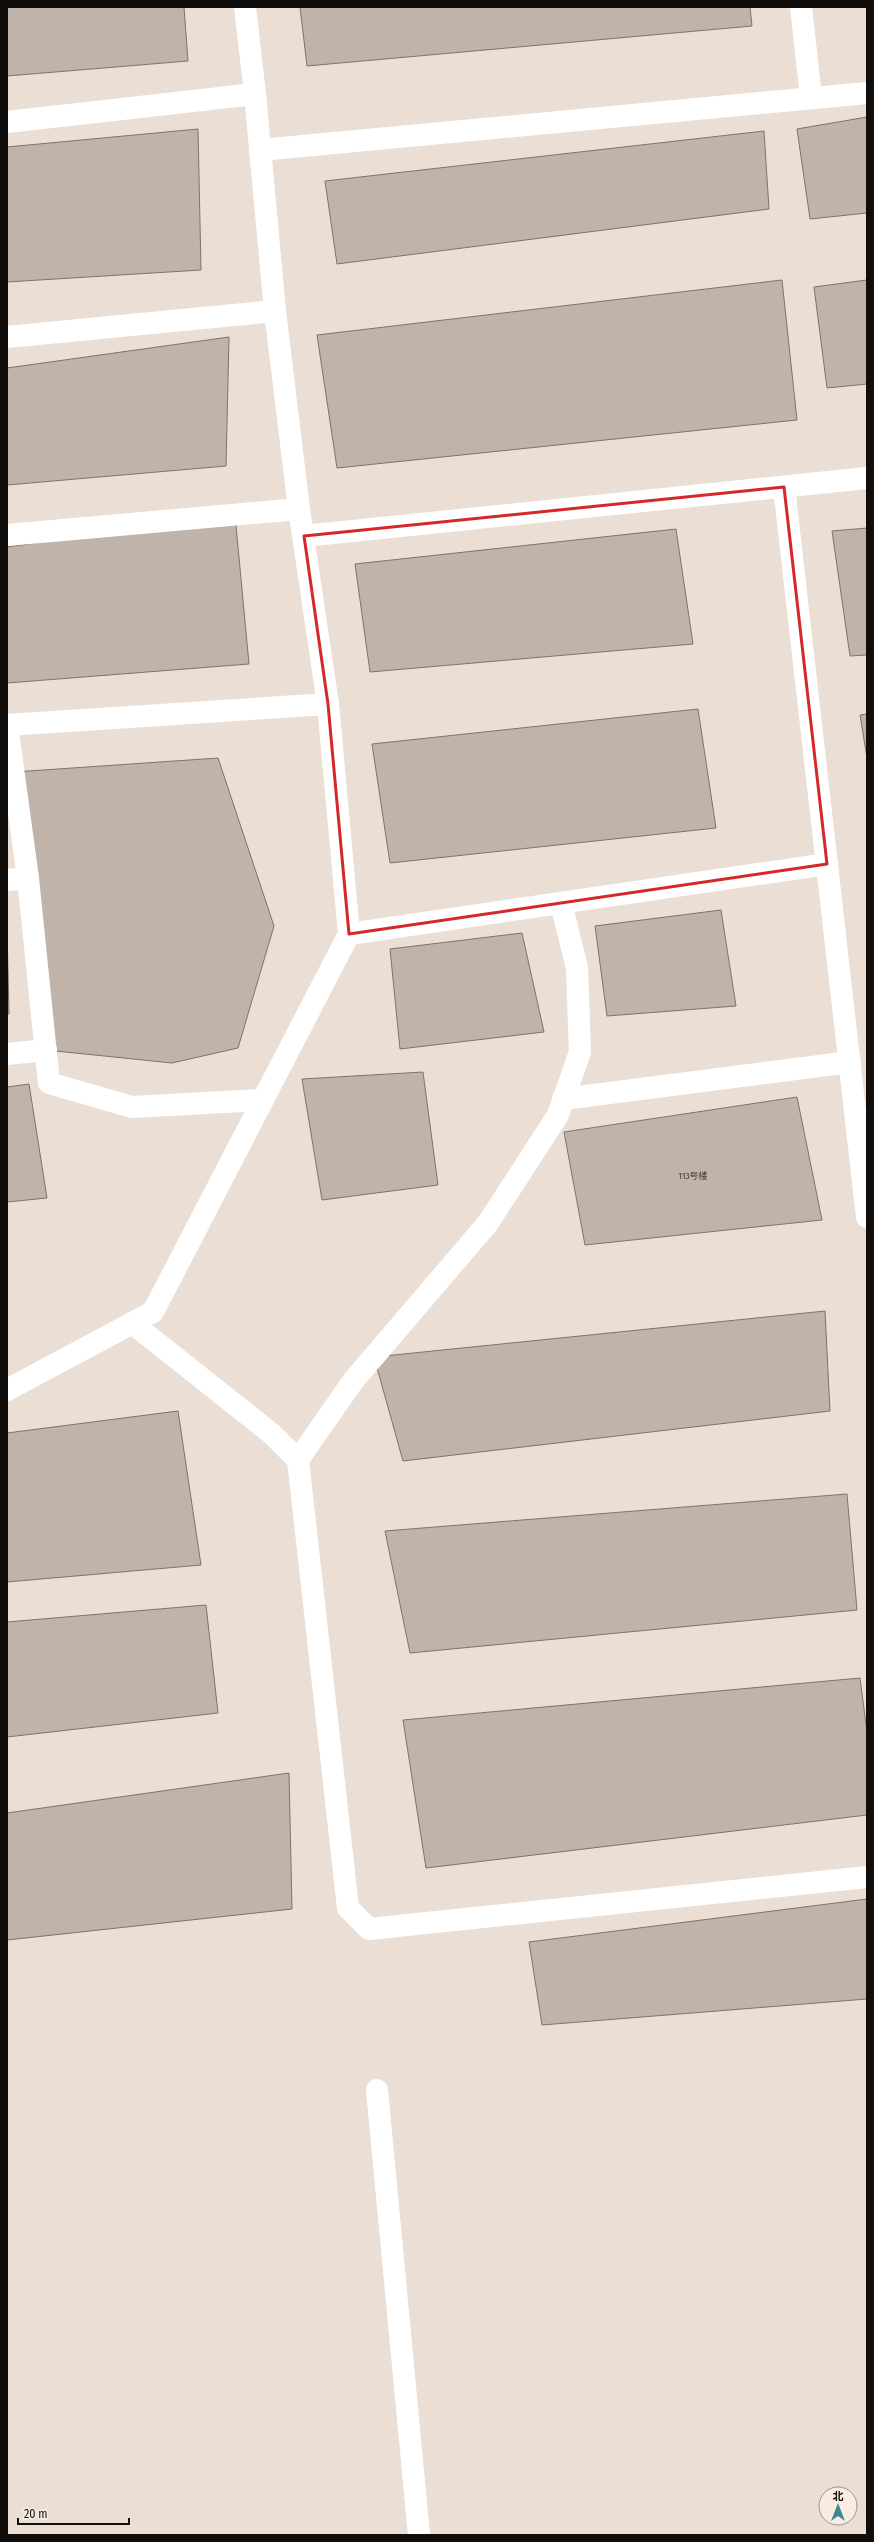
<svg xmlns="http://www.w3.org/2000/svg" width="874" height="2542" font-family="'Fira Sans Condensed','Noto Sans SC',sans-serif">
<rect width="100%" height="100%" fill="#ebdfd5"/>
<!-- building -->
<g fill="#c0b3aa" stroke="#7e736a">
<polygon points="7,7 184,7 188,61 7,76"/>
<polygon points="300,7 750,7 752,26 307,66"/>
<polygon points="867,117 867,213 810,219 797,129"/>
<polygon points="198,129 201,270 7,282 7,147"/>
<polygon points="764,131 769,209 337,264 325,181"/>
<polygon points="782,280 797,420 337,468 317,335"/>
<polygon points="867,280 867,384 827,388 814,287"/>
<polygon points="229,337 226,466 7,485 7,368"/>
<polygon points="235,515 249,664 7,683 7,547"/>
<polygon points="867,528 867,655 850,656 832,531"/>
<polygon points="676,529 693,644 370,672 355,564"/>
<polygon points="698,709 716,828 390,863 372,744"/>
<polygon points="867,714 867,758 860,715"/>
<polygon points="218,758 274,926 238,1048 172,1063 46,1050 14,772"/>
<polygon points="721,910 736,1006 607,1016 595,926"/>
<polygon points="7,928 9,1014 7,1014"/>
<polygon points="522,933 544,1032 400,1049 390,949"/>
<polygon points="423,1072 438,1185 322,1200 302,1079"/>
<polygon points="29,1084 47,1198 7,1202 7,1087"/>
<polygon points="797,1097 822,1220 585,1245 564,1132"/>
<polygon points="825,1311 830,1411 403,1461 374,1357"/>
<polygon points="178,1411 201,1565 7,1582 7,1433"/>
<polygon points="847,1494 857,1610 410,1653 385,1531"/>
<polygon points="206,1605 218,1713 7,1737 7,1622"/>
<polygon points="860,1678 867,1732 867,1815 426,1868 403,1720"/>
<polygon points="289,1773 292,1909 7,1940 7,1813"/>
<polygon points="867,1899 867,1999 542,2025 529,1942"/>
</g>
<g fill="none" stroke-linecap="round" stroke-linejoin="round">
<!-- minor -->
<g stroke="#fff" stroke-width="22">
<polyline points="801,7 811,97"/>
<polyline points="7,122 255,94"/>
<polyline points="260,150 867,93"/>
<polyline points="7,337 275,311"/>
<polyline points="784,487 867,1217"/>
<polyline points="7,535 299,509"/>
<polyline points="304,536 867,478"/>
<polyline points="7,725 328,704"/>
<polyline points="28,878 49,1083 132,1107 262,1100"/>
<polyline points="7,880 28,878 7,725"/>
<polyline points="349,934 827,864"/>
<polyline points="7,1054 46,1050"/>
<polyline points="563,1099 850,1062"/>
<polyline points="132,1323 272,1434 298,1460 348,1908 369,1929 867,1877"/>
<polyline points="7,1390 153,1312 349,934 328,704 299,509 275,311 255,94 245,7"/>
<polyline points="298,1460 353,1381 488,1223 558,1115 580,1052 577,968 561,903"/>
<polyline points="377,2090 419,2535"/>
</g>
</g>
<!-- marked area -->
<path fill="none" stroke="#d62828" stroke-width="3" stroke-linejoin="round" d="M784,487l43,377 -478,70 -21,-230 -24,-168z"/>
<g text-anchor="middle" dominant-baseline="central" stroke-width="3" stroke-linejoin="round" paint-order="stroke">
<!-- number labels -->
<g font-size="9" fill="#3d3632">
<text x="693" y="1176">113号楼</text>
</g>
</g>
<!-- border -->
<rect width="874" height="2542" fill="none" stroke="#110d0a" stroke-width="16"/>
<!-- north arrow -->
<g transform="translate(838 2506)"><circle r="19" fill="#f9ece2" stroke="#9c938c"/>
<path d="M0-3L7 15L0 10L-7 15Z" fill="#408691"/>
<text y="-6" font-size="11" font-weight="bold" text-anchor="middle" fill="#110d0a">北</text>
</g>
<!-- scale -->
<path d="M18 2518v6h111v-6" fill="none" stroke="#110d0a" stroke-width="2"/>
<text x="24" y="2518" font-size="12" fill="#110d0a" stroke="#f9ece2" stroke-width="3" paint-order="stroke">20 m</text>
</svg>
